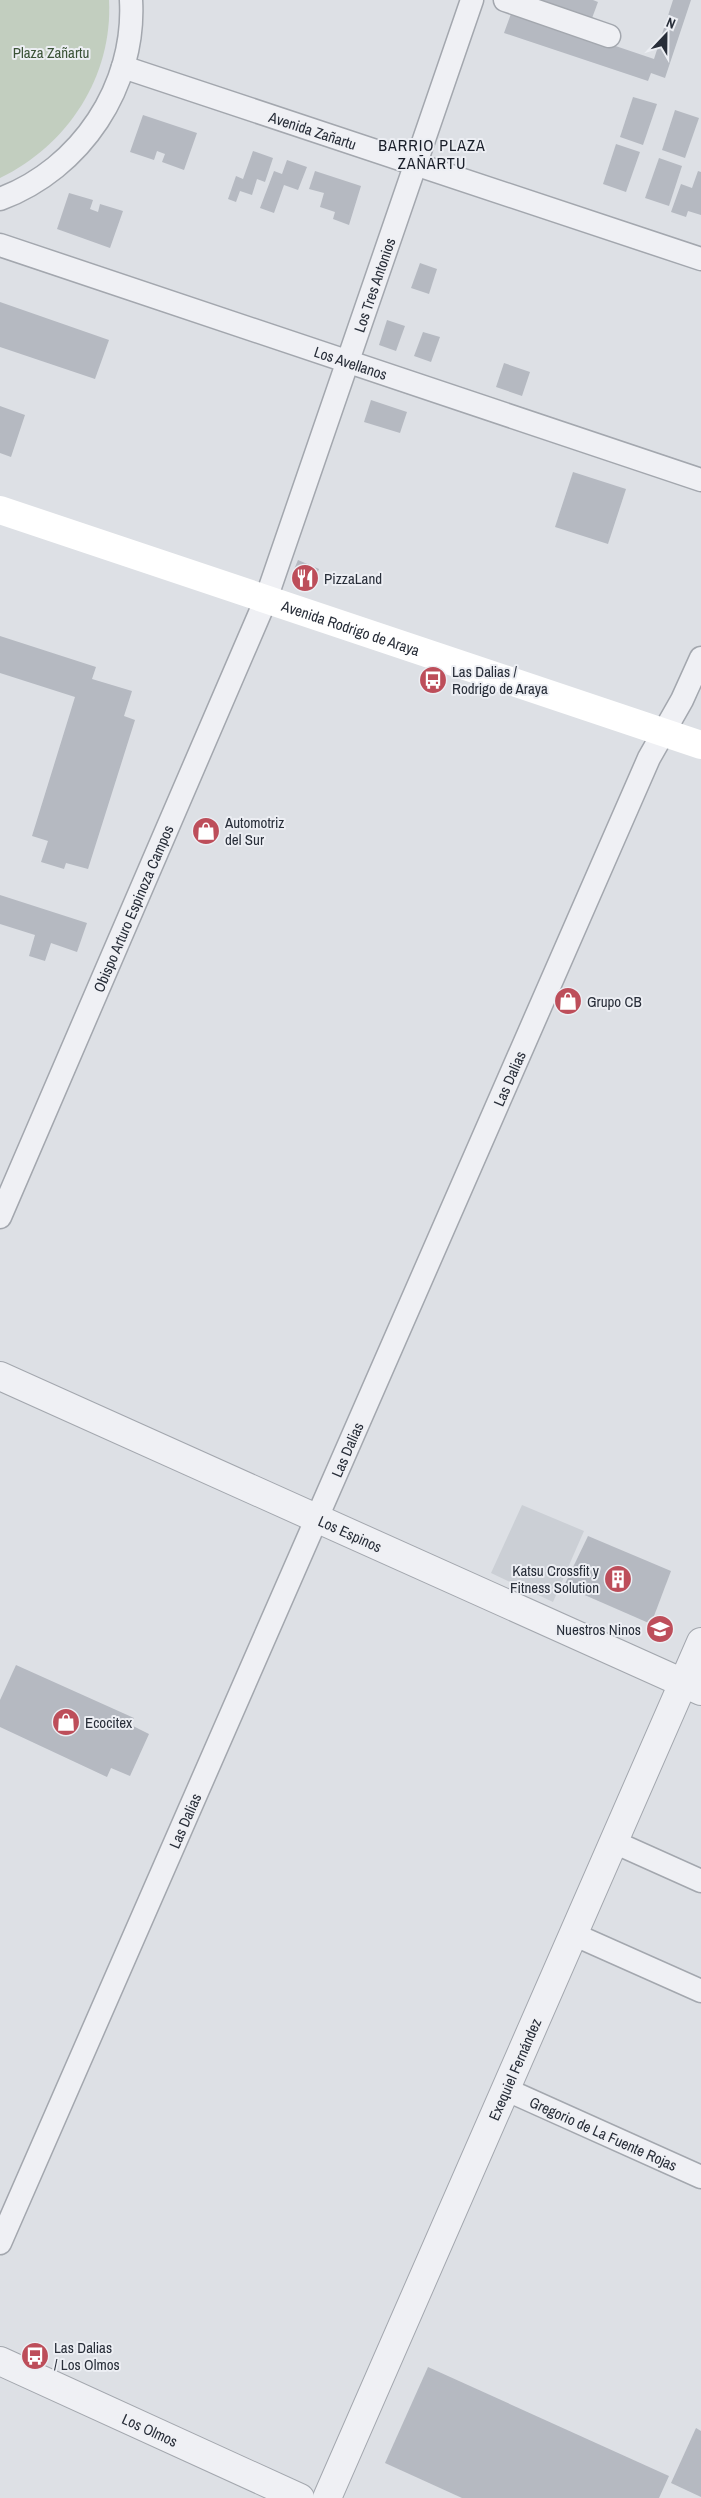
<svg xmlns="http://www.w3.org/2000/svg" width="701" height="2498" font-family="'Archivo Narrow',sans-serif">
<rect width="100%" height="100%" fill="#dde0e5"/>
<!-- built -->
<polygon fill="#cbcfd5" points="522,1505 584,1531 553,1602 491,1573"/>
<!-- green -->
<path fill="#c2cebf" d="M0,0h109c4,76 -41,145 -109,178z"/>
<!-- building -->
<g fill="#b5b9c1">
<polygon points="531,0 593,0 598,2 591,21"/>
<polygon points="673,0 691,0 665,78 651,73 648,81 504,33 512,11 654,59"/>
<polygon points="633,97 657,104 643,145 620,137"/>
<polygon points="675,110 699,118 685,158 662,150"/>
<polygon points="143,115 197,133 184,170 162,162 165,154 157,151 154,160 130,152"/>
<polygon points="616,144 640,152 626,192 603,184"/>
<polygon points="253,151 273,158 265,182 257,179 252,195 240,191 236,202 228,199 236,176 243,179"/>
<polygon points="659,158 682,166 669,206 645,198"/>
<polygon points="287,160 307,167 298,190 284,185 274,213 260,208 274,171 282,174"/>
<polygon points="315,171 361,186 349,225 333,219 335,212 320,207 324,193 309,189"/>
<polygon points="698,171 701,172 701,215 688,211 686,217 671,212 681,184 692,188"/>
<polygon points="69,193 93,200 90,209 98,212 100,204 123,211 110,248 57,229"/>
<polygon points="420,263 437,269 429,294 411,288"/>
<polygon points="0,302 109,340 95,379 0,347"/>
<polygon points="387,320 405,326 396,351 379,345"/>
<polygon points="423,332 440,337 431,362 414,356"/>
<polygon points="504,363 530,372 522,396 496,387"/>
<polygon points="371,400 407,412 400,433 364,422"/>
<polygon points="0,406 25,415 11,457 0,453"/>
<polygon points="573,472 626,489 608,544 555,527"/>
<polygon points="298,560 319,569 311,589 298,584 293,572"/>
<polygon points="0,636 96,667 92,679 132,691 124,716 135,720 88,869 66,863 64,869 41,862 48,841 32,836 75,697 0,673"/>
<polygon points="0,895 87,923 77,952 51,943 45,961 29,956 35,935 0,924"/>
<polygon points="588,1536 671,1571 651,1624 564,1586"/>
<polygon points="16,1665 134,1718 131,1725 149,1734 130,1776 111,1768 107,1777 0,1727 0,1700"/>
<polygon points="428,2367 669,2476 659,2498 462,2498 385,2463"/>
<polygon points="696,2428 701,2431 701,2497 671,2483"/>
</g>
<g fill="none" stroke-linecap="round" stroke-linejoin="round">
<!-- minor casing -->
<g stroke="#a3a7ae" stroke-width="25">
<g id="minor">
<polyline points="505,0 609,36"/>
<path id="s1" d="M123,67l578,192"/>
<path d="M0,199c81,-30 136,-113 131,-199"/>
<path id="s2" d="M0,245l701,235"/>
<path id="s3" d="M0,1217l266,-618 206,-599"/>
<polyline points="614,1842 701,1881"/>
<polyline points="573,1934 701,1991"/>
<path id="s4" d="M505,2089l196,88"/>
<path id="s5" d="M0,2243l649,-1485 33,-58 19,-42"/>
</g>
</g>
<!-- tertiary casing -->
<g stroke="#a3a7ae" stroke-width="30">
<g id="tertiary">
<path id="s6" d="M0,1376l701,315"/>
<path id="s7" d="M0,2361l300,137"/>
<path id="s8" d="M327,2498l374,-856"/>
</g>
</g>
<!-- minor -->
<use href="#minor" stroke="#eff0f4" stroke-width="22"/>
<!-- tertiary -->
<use href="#tertiary" stroke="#eff0f4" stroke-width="28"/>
<!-- secondary -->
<path stroke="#fff" stroke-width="28" id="s9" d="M0,510l701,235"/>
</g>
<!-- icons -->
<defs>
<g id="restaurant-disc" transform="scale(1.4375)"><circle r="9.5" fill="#bd4e5a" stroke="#eceef3"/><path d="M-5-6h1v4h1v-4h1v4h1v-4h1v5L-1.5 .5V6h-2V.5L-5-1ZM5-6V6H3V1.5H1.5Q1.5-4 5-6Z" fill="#fff"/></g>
<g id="bus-disc" transform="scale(1.4375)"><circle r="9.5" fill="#bd4e5a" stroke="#eceef3"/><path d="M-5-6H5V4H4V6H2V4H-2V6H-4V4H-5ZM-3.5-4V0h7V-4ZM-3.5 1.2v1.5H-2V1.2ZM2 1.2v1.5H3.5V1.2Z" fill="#fff"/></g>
<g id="shop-disc" transform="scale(1.4375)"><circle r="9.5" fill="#bd4e5a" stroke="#eceef3"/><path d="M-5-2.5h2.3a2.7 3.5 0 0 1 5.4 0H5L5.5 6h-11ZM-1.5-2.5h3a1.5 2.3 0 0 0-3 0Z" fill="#fff"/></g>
<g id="building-disc" transform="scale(1.4375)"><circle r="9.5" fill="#bd4e5a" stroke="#eceef3"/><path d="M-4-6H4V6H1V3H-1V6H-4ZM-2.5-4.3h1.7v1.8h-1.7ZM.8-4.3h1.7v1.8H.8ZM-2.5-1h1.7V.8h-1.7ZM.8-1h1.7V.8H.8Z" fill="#fff"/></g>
<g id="school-disc" transform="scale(1.4375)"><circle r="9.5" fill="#bd4e5a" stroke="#eceef3"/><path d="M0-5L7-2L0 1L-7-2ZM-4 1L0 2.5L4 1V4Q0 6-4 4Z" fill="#fff"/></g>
</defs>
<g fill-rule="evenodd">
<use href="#restaurant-disc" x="305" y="578"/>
<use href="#bus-disc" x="433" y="680"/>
<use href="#shop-disc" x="206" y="831"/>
<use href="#shop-disc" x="568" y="1001"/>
<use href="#building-disc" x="618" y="1579"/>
<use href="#school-disc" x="660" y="1629"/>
<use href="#shop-disc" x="66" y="1722"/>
<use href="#bus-disc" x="35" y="2356"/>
</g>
<g text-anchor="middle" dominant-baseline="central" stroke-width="4" stroke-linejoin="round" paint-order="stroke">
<!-- park labels -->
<g font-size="15" fill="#3b5337" stroke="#eceef3">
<text x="51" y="52">Plaza Zañartu</text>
</g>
<!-- street labels -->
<g font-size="15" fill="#282e39" stroke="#eceef3">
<text stroke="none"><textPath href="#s1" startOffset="200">Avenida Zañartu</textPath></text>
<text stroke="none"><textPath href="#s3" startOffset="1005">Los Tres Antonios</textPath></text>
<text stroke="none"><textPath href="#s2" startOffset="370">Los Avellanos</textPath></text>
<text stroke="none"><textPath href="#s9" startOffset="370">Avenida Rodrigo de Araya</textPath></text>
<text stroke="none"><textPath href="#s3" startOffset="336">Obispo Arturo Espinoza Campos</textPath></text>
<text stroke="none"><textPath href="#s5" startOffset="1271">Las Dalias</textPath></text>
<text stroke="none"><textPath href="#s5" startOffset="866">Las Dalias</textPath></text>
<text stroke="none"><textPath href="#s6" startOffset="384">Los Espinos</textPath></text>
<text stroke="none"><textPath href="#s5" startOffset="461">Las Dalias</textPath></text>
<text stroke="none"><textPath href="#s8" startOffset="468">Exequiel Fernández</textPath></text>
<text stroke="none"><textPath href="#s4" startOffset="108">Gregorio de La Fuente Rojas</textPath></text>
<text stroke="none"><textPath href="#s7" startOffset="165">Los Olmos</textPath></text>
</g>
<!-- poi labels -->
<g font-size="15" fill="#282e39" stroke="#eceef3" text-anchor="start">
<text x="324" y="578">PizzaLand</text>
<text x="452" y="671">Las Dalias /<tspan x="452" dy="17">Rodrigo de Araya</tspan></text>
<text x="225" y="822">Automotriz<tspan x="225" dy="17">del Sur</tspan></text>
<text x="587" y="1001">Grupo CB</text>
<text x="599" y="1570" text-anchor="end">Katsu Crossfit y<tspan x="599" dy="17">Fitness Solution</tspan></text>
<text x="641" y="1629" text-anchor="end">Nuestros Ninos</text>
<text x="85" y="1722">Ecocitex</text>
<text x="54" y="2347">Las Dalias<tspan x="54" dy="17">/ Los Olmos</tspan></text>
</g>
<!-- neighbourhood labels -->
<g font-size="16" letter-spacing="1" fill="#1a1f2a" stroke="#eceef3">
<text x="432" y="145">BARRIO PLAZA<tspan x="432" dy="18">ZAÑARTU</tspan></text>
</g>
</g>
<!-- north arrow -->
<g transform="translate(666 35) rotate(22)" stroke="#eceef3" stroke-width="4" paint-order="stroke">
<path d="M0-4L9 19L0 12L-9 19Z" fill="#282e39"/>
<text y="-8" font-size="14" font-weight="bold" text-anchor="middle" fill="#282e39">N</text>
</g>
</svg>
